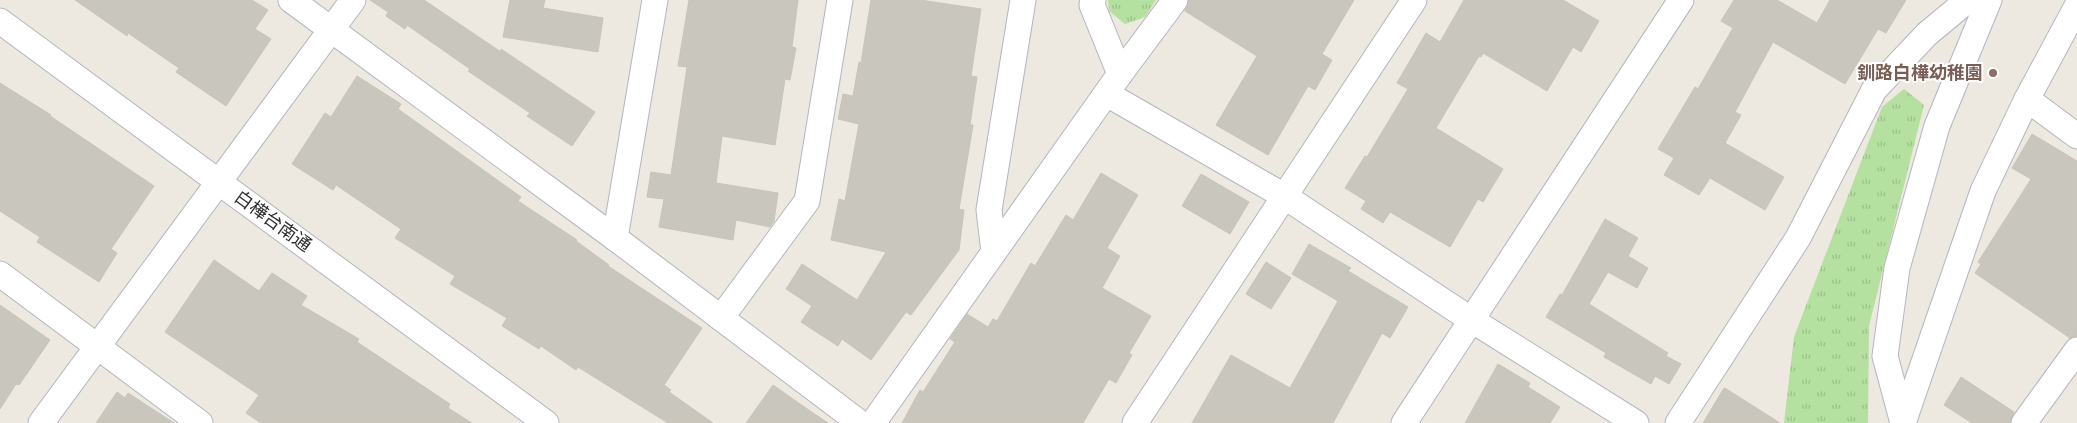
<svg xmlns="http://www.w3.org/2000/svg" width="2077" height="423" font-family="Figtree,'Noto Sans JP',sans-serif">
<defs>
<pattern id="grass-tufts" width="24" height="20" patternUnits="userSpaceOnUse" patternTransform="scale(1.25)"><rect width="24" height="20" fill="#b4e0a0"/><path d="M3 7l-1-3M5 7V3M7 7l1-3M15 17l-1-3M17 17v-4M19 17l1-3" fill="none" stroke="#9bc08a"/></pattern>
</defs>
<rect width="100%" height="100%" fill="#ede8e0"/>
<!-- grass -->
<g fill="url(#grass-tufts)">
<polygon points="1108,0 1156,0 1145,17 1125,24 1109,11"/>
<polygon points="1904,89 1924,105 1869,326 1868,423 1784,423 1794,337 1882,107"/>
</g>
<!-- building -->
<g fill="#c9c6be" stroke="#c9c4b9">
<polygon points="75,0 252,0 268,10 255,29 271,39 226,106 176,72 179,68 128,33 127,36"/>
<polygon points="370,0 424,0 501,52 501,49 595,112 572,146 527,116 530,113 468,71 470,69 407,25 405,29 386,16 388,12"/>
<polygon points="510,0 545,0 543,8 603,18 598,52 503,37"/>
<polygon points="689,0 798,0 792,47 796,48 790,80 785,79 775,145 722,136 716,183 778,193 774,221 770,227 736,220 733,240 659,227 664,199 647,197 651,172 671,175 687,67 678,66"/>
<polygon points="871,0 920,0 981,9 971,76 977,77 970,125 973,125 959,209 964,210 959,250 911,315 906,312 871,360 842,339 838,346 801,322 812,306 786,289 802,264 857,300 886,252 831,240 839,199 845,201 859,124 838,119 843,94 853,96 859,62 861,63"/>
<polygon points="1189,0 1354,0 1322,54 1332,60 1315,90 1308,86 1268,155 1216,125 1257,56 1185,11"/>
<polygon points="1464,0 1563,0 1599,21 1581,52 1573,47 1547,91 1483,53 1481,57 1479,56 1436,128 1503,169 1483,202 1478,199 1450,247 1390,212 1383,223 1361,209 1366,201 1345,188 1365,156 1367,157 1408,89 1397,83 1426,33 1440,42"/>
<polygon points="1734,0 1777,0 1817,23 1830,0 1906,0 1886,33 1878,29 1845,84 1773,42 1735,112 1741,115 1725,143 1784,177 1765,210 1710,178 1699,195 1664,175 1674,158 1658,149 1695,87 1698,89 1733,28 1721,21"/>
<polygon points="357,76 401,104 398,109 521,197 518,201 577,240 576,241 609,265 605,264 702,328 664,385 671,390 669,392 713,423 668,423 578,367 576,370 541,346 539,349 502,326 507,318 450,284 455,276 395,238 401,229 336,185 333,190 292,164 325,113 331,117"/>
<polygon points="0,83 51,115 50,116 154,186 111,249 117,253 99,282 37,242 40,237 0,211"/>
<polygon points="2032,134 2077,161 2077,336 2070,338 1975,273 1981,264 1978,262 2031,179 2012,168"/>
<polygon points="1101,173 1138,195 1107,248 1120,256 1102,288 1151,316 1129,353 1132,355 1116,383 1109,379 1083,423 902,423 920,390 923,392 955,342 950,339 967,314 988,327 993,319 997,321 1031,263 1035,266 1066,215 1073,220"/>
<polygon points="1201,174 1249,202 1230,234 1182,206"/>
<polygon points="1605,219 1638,238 1628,256 1648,268 1637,288 1608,272 1589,304 1668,353 1666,356 1681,364 1669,384 1655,376 1651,384 1604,357 1606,353 1546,317 1560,294 1562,295"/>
<polygon points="1309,244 1351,268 1348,271 1408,307 1390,338 1382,333 1333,423 1192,423 1231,355 1290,388 1338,301 1292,274"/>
<polygon points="214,260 259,291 272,273 307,296 301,305 359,339 357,342 450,404 448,408 472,423 261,423 246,413 259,395 165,332"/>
<polygon points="1266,262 1291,278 1271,309 1246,294"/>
<polygon points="0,305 50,340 19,385 16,384 0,409"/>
<polygon points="1498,364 1530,383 1528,387 1560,407 1550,423 1465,423"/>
<polygon points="1961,377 2014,412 2010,423 1972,423 1944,405"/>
<polygon points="773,385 800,404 828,423 746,423"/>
<polygon points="1724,388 1728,390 1780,423 1703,423"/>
<polygon points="117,392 125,398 128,393 174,423 96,423"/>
</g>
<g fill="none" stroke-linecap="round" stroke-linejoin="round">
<!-- street casing -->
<g stroke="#b3b6bf" stroke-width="27">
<g id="street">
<polyline points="291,0 615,238 860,423"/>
<polyline points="1093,0 1092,5 1120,74"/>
<polyline points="0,21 546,423"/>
<polyline points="1107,94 1284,196 1470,319 1636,423"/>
<polyline points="2027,99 2077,136"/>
<polyline points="615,238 655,0"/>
<polyline points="994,252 989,210 1023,0"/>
<polyline points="0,274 200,423"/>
<polyline points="721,318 807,201 840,0"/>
<polyline points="41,423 353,0"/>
<polyline points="873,423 1120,74 1175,0"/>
<polyline points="1135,423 1414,0"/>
<polyline points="1404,423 1681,0"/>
<polyline points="1678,423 1798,238 1874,90 1927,34 1968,0"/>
<polyline points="1903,423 1983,191 2027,99 2077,6"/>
<polyline points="1903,423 1885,356 1897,268 1937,126 1989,0"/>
<polyline points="2024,423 2077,350"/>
</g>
</g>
<!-- street -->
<use href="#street" stroke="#fff" stroke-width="25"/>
</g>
<!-- markers -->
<circle fill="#8d6e63" stroke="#fff" stroke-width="2" cx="1993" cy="73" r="5"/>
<g text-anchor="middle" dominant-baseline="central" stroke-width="4" stroke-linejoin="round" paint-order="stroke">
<!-- education labels -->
<g font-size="18" font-weight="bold" fill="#785e54" stroke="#fff" text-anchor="end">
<text x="1983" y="73">釧路白樺幼稚園</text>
</g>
<!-- street labels -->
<g font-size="18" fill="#2d2d2d" stroke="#fff">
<text transform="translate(273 221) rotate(36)">白樺台南通</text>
</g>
</g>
</svg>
